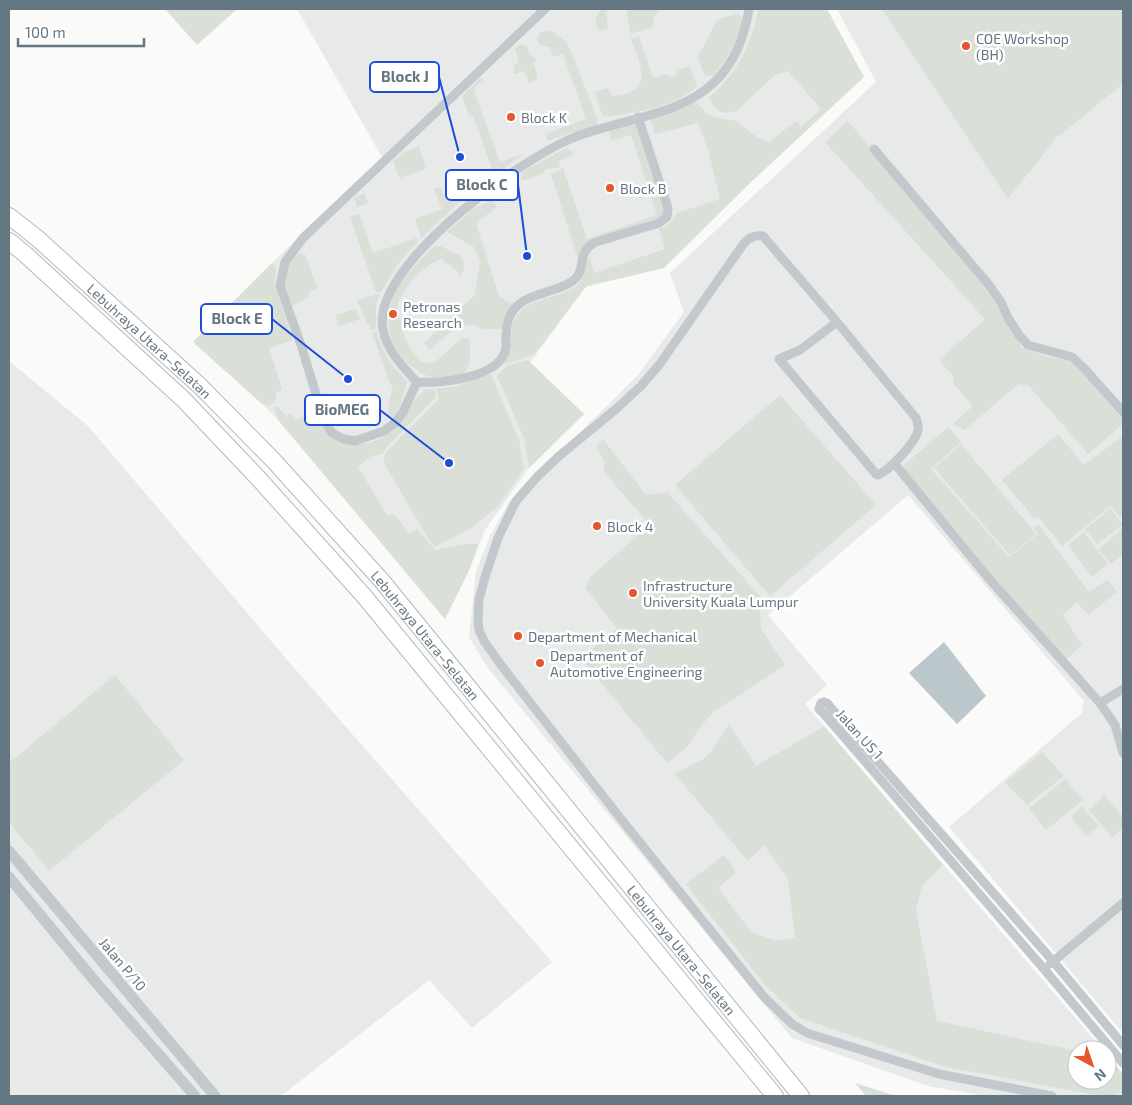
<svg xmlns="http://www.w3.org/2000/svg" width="1132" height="1105" font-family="'Exo 2',sans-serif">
<rect width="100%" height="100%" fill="#fafaf8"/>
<!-- built -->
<g fill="#e8e9e9">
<polygon points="297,9 825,9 864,77 698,231 664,268 586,287 529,364 584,414 529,468 485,530 470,569 445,619 279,421 262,404 193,342 278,257 383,159"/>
<polygon points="837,9 1123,9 1123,1033 949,827 1082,713 1084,701 908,495 768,615 827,685 805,704 1103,1050 1077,1050 1077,1080 1107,1080 1107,1055 1123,1074 1123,1096 985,1096 928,1086 792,1038 487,667 469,637 476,571 490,536 509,502 637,376 684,312 670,273 876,82"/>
<polygon points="9,361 88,426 283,655 552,962 472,1028 429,980 281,1096 9,1096"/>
</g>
<!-- green -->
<g fill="#dadfd7">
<polygon points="165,9 237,9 197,45"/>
<polygon points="601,9 606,9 607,21 609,28 599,31 595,20"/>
<polygon points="628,9 660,9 654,17 653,27 631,34 627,17"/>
<path d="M758,9h69l37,68 -113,105 -87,86 -78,18 -52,69 -31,9c3,-6 6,-12 7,-18 3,-14 -2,-19 9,-33 12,-16 54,-17 62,-32 3,-5 2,-13 2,-19l7,-4 4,15 71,-24 -6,-20c10,-3 13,-7 18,-16l43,-14 -11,-46 -11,-30 -43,11 -5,-15 45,-18 14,14 15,4 13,2 22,18 10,3 27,-21 5,6 20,-18 -33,-38 -13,4 -39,36c-14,5 -22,-1 -27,-14 29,-24 43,-52 49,-88z"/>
<polygon points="882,9 1123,9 1123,84 1056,138 1008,199"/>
<path d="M736,14l3,1 5,6c-8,21 -16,38 -31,55l-9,-1 -6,-18 18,-35 6,-4z"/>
<polygon points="545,31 554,32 566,42 572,54 597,118 597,124 577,135 572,132 548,141 545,134 586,119 563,54 553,57 550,47 538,44 537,38 540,33"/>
<path d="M639,36l14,42 11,-4 10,3 5,-7 11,-4 7,21c-29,22 -54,23 -89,30l-6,-2 -7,-23 13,-4 5,8c5,0 9,-1 15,-3 25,-8 9,-37 3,-54z"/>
<polygon points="521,44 527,46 529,54 536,59 534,65 538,79 529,83 525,71 515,74 513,68 519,61 515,48"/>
<polygon points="482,77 483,80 475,87 474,91 500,162 523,154 494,175 473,115 469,116 462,96"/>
<polygon points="637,120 666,210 664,216 607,235 578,259 551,174 563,168 587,239 657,215 631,135 611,141 608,128"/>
<polygon points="848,121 994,299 1022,348 1045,356 1068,360 1085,375 1123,420 1123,424 1088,454 1028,385 1019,384 964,430 953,424 973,406 953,383 954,377 939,360 985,319 825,142"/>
<polygon points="419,146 426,169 399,178 393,161 404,152"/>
<polygon points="566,148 571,151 573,155 559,161 560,167 545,170 544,173 522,181 521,177 524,171"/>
<polygon points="486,181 456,205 421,238 415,219 442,209 434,189 440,187 445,197"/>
<polygon points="364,193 368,203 357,207 354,198"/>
<polygon points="492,200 497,207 476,223 499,296 512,304 501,329 484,329 473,325 459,326 451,331 430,350 424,343 475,295 480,261 474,247 447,232 473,209"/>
<polygon points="359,214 373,253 417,238 418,241 398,264 381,292 376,292 350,217"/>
<path d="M435,246h5l21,10 4,9 -4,12 -6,-8 -14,-10c-18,6 -36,28 -44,45 4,21 8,43 24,58l13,1 28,-25h7c1,10 4,30 -7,36 -2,1 -5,1 -7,2 -8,1 -19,3 -27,0 -12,-4 -29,-19 -34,-30 -7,-14 -6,-32 -2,-46 4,-16 30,-42 43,-54z"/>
<path d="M301,253l4,1 12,34 -9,4 1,5 -17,9c-3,-7 -7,-16 -8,-23 -1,-11 5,-28 17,-30z"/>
<polygon points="272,263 276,267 275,286 293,340 269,348 282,389 276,393 275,402 269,406 262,404 193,342"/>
<polygon points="378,294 380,294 376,304 376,329 370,330 370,325 367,324 357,300"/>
<polygon points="356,309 360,319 339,326 335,315"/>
<path d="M377,331c3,15 9,27 19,39 4,4 8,7 11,12l-6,21 -7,14h-6l1,-16 4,-13 -3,-4 -18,-52z"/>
<polygon points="528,360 584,414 529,468 524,438 497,376 507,366"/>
<polygon points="491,374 519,440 524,469 497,507 471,528 435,547 427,537 383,461 386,452 439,399 436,389 457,386"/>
<path d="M425,389h9l2,8 -49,50 -5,7 -11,2 -13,11 29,48 7,-1 15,19 8,-4 18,21 37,-7 6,1 -9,26 -24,49 -166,-198 -5,-14h4l8,9 5,-2 5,6 7,-3 4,7 11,-4c4,6 9,14 15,18 19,13 45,5 61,-9 9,-7 13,-16 18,-25 3,-5 8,-10 13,-15z"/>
<polygon points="780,395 876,505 770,596 675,485"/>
<polygon points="948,427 961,442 931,469 1009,557 1038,534 1034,528 1038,524 1089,592 1107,580 1117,592 1088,615 1077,602 1063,615 1082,645 1065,660 971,554 901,468"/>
<polygon points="1058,434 1084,465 1123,436 1123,515 1120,518 1110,506 1062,546 1038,516 1035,519 1002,480"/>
<polygon points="603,439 645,494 657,494 667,492 766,603 760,610 761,629 785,665 712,713 698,730 688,746 667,763 581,658 617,628 585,588 590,577 650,525 604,472 604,460 596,447"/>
<polygon points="961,444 1036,534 1010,555 934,468"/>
<polygon points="1110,509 1123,524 1097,544 1085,529"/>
<polygon points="1123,528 1123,554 1111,564 1099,549"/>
<polygon points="1084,532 1108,564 1092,577 1068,545"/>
<polygon points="115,675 184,760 49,871 9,822 9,763"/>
<polygon points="729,724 756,766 824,726 943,865 922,885 916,910 937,1021 1077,1051 1077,1080 1107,1080 1107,1057 1109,1057 1123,1074 1123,1092 1113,1096 1101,1096 946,1067 800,1018 765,985 686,884 724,855 736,872 718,888 751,932 777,941 795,938 788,879 764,845 748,861 675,774 703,759 711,752"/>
<polygon points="1042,752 1064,776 1027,805 1005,783"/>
<polygon points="1065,779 1083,800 1046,830 1029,809"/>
<polygon points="1104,795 1123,817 1123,828 1112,837 1089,810"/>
<polygon points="1082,807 1099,826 1086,836 1070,816"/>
<polygon points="855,1083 896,1096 866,1096"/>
</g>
<!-- water -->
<polygon fill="#bbc7cb" points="944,642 986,696 957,724 909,673"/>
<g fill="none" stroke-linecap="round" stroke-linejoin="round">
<!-- motorway casing -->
<g stroke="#b4b9bd" stroke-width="18">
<g id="motorway">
<path id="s1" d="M9,216l28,22 163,148 74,75 108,120 419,515"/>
<polyline points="9,241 26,255 184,400 259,479 364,596 775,1096"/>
</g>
</g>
<!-- minor -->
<g stroke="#c3c8cc" stroke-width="9">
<path d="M638,117l30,91 -1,9 -8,6 -63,19c-21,11 -9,26 -21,37 -14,13 -45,13 -59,28 -7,7 -10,19 -10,29 -1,3 1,7 0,11 -4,31 -65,37 -89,35 -18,-19 -39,-41 -34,-69 10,-60 133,-150 187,-174 42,-18 100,-22 135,-49 27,-20 39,-49 44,-81"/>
<polyline points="874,149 989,285 1001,302 1008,318 1019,335 1028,345 1072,357 1084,368 1123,412"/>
<path d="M837,322l-37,28 -21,9 97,115 2,1c12,-5 38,-33 40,-45 1,-3 -1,-9 -2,-12l-79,-96 -74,-86c-10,-1 -15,2 -21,10l-83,119 -18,21 -25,23 -58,48 -21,20 -21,24 -18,37 -12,36 -7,25 -1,22 1,9 5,11 17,24 116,149 147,183 28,27 15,9 132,41 113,22"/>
<polyline points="417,382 403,412 395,423 384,431 355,441 344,439 332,433 324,420 301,345 280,286 285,262 303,238 545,9"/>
<polyline points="894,463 990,580 1100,703 1115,725 1123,753"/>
<polyline points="1100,703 1123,689"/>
<polyline points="1050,964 1123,903"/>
<polyline points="1123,1045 1053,961 842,721 827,703 824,702 821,703 819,709 825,715 1044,969 1123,1063"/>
</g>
<!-- tertiary -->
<g stroke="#c3c8cc" stroke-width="11">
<polyline points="9,851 215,1096"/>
<polyline points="9,877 98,985 195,1096"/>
</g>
<!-- motorway -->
<use href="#motorway" stroke="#fff" stroke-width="16"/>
</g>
<!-- markers -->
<g fill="#e4572e" stroke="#fff" stroke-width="2">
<circle cx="966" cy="46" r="5"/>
<circle cx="511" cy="117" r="5"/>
<circle cx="610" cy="188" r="5"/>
<circle cx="393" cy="314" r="5"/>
<circle cx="597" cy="526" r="5"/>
<circle cx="633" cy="593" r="5"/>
<circle cx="518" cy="636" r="5"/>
<circle cx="540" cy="663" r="5"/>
</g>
<g text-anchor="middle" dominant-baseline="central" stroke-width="5" stroke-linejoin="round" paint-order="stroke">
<!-- poi labels -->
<g font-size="14" fill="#657683" stroke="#fff" text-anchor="start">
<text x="976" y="38">COE Workshop<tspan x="976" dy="16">(BH)</tspan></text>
<text x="521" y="117">Block K</text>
<text x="620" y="188">Block B</text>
<text x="403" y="306">Petronas<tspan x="403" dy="16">Research</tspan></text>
<text x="607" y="526">Block 4</text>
<text x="643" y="585">Infrastructure<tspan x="643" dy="16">University Kuala Lumpur</tspan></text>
<text x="528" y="636">Department of Mechanical</text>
<text x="550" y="655">Department of<tspan x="550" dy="16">Automotive Engineering</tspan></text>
</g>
<!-- street labels -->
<g font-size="14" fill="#657683" stroke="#fff">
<text stroke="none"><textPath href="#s1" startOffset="188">Lebuhraya Utara–Selatan</textPath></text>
<text stroke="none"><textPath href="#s1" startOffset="592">Lebuhraya Utara–Selatan</textPath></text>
<text transform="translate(860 734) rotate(48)">Jalan US 1</text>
<text stroke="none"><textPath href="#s1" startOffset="998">Lebuhraya Utara–Selatan</textPath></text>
<text transform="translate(123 964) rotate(50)">Jalan P/10</text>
</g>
</g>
<!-- callouts -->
<path fill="none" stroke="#1d4ed8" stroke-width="2" d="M460 157L439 77M527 256L518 185M348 379L272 319M449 463L380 410"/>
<g fill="#1d4ed8" stroke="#fff" stroke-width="2">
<circle cx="460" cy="157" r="5"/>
<circle cx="527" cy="256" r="5"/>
<circle cx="348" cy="379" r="5"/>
<circle cx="449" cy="463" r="5"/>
</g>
<g fill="#fff" stroke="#1d4ed8" stroke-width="2">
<rect x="370" y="62" width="69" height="30" rx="5"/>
<rect x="446" y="170" width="72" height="30" rx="5"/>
<rect x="201" y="304" width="71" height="30" rx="5"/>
<rect x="305" y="395" width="75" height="30" rx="5"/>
</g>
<g font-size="15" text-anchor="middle" font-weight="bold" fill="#657683">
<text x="405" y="82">Block J</text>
<text x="482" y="190">Block C</text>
<text x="237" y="324">Block E</text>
<text x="342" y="415">BioMEG</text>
</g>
<!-- border -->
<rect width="1132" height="1105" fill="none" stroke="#657683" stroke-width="20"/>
<!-- north arrow -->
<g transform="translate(1092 1065) rotate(140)"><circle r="24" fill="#ffffff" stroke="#c1c8cd"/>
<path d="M0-4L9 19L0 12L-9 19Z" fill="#e4572e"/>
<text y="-8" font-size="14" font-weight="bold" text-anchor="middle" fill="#657683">N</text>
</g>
<!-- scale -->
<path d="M18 38v8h126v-8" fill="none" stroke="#657683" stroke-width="2.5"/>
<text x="25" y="38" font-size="15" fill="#657683" stroke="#ffffff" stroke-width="4" paint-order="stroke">100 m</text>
</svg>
